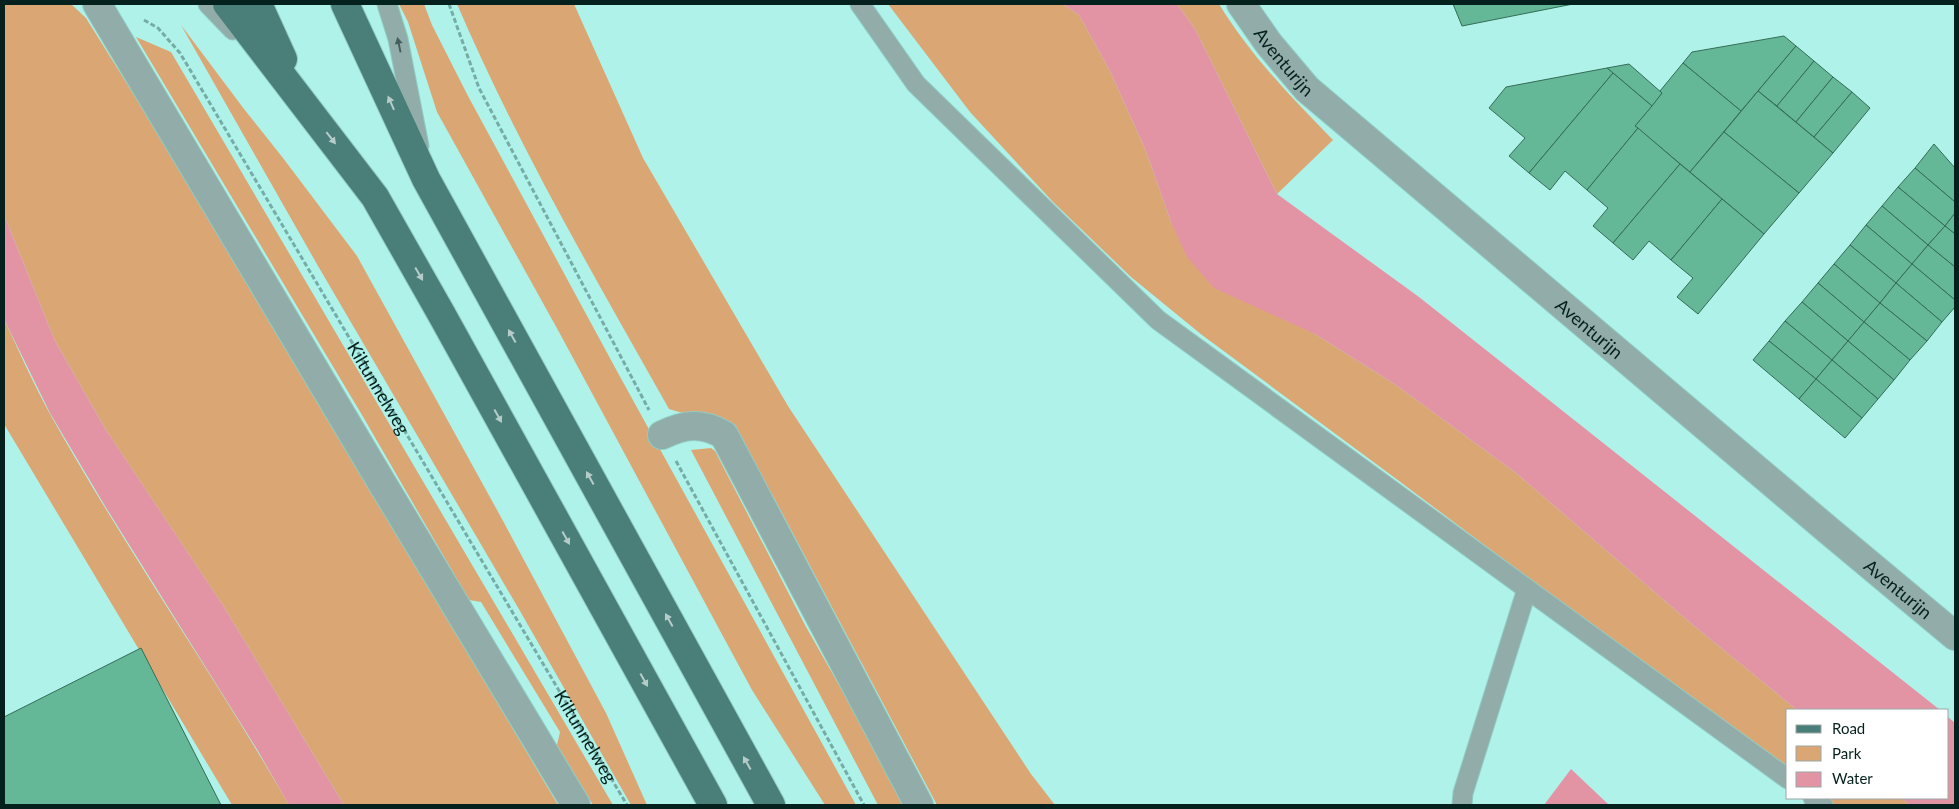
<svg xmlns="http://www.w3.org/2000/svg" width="1959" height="809" font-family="Lato,sans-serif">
<rect width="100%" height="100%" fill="#aff2e9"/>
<!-- green -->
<g fill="#daa774">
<polygon points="4,4 71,4 86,18 194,191 558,805 344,805 224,607 106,430 55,341 4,215"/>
<polygon points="399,4 424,4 432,25 468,96 618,373 856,805 825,805 752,690 559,332 437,112 408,22"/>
<path d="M457,4h117l69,154 145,248 243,368 24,31h-118l-163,-307 -46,-71 -59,-18c-75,-133 -152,-265 -212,-405z"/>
<polygon points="888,4 1063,4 1079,15 1110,71 1146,151 1171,222 1315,334 1396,385 1516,473 1693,625 1797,710 1788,710 1788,773 1395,478 1202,335 1131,277 1053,202 970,112"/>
<path d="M1177,4h42c32,52 71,92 114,136l-56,54 -82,-165z"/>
<polygon points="181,25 244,109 283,158 357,256 502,519 606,713 647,805 631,805 520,611 318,266"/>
<polygon points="136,37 171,52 613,805 593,805 557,745 560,732 481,602 469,600 362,415"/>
<path d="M4,319c15,32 29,64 46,95 75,134 163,259 239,391h-57l-228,-381z"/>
<polygon points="711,448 715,451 805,625 907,805 878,805 691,450"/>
<polygon points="1820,798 1901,798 1910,805 1830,805"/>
</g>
<!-- water -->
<g fill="#e294a5">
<polygon points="1063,4 1177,4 1195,29 1277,194 1419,297 1940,710 1797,710 1693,625 1516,473 1396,385 1315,334 1214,288 1187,257 1171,222 1146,151 1110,71 1079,15"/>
<polygon points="4,215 55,341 106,430 224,607 344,805 289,805 258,751 105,506 50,413 4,319"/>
<polygon points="1948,717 1955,723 1955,805 1910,805 1901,798 1948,798"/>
<polygon points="1571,769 1609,805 1544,805"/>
</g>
<!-- building -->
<g fill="#65b897" stroke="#356c56">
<polygon points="1453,4 1573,4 1462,26"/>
<polygon points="1784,36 1796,46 1741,111 1683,63 1692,52"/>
<polygon points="1796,46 1814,61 1777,106 1758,91"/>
<polygon points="1814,61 1833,77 1796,122 1777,106"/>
<polygon points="1683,63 1741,111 1690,172 1635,126 1662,93 1660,91"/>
<polygon points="1629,64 1662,93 1652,106 1607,68"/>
<polygon points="1607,68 1613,73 1529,173 1509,156 1525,138 1489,108 1506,87"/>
<polygon points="1613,73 1652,106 1635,126 1638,128 1587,190 1565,171 1550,190 1529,173"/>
<polygon points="1833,77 1852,92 1814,137 1796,122"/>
<polygon points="1758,91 1833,153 1799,193 1724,132"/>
<polygon points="1852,92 1870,108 1833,153 1814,137"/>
<polygon points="1638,128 1680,164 1613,243 1593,226 1608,208 1587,190"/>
<polygon points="1724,132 1799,193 1764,234 1690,172"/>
<polygon points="1934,144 1955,168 1955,202 1915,168"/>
<polygon points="1680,164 1722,199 1671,260 1649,241 1633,260 1613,243"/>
<polygon points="1915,168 1955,202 1955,213 1945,226 1898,187"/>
<polygon points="1898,187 1945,226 1928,245 1882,206"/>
<polygon points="1722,199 1764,234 1698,314 1677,297 1693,278 1671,260"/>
<polygon points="1882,206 1928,245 1912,264 1866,225"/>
<polygon points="1955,213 1955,234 1945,226"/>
<polygon points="1866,225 1912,264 1896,283 1850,245"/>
<polygon points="1945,226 1955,234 1955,267 1928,245"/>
<polygon points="1850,245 1896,283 1880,303 1834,264"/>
<polygon points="1928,245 1955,267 1955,300 1912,264"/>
<polygon points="1834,264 1880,303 1864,322 1818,283"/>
<polygon points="1912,264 1955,300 1955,307 1942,322 1896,283"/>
<polygon points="1818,283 1864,322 1848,341 1802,302"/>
<polygon points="1896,283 1942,322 1927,341 1880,303"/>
<polygon points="1802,302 1848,341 1832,360 1785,321"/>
<polygon points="1880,303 1927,341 1910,360 1864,322"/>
<polygon points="1785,321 1832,360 1816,379 1769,341"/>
<polygon points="1864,322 1910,360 1894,380 1848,341"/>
<polygon points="1769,341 1816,379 1799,399 1753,360"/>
<polygon points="1848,341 1894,380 1878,399 1832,360"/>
<polygon points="1832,360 1878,399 1862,418 1816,379"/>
<polygon points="1816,379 1862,418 1845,438 1799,399"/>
<polygon points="141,648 221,805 4,805 4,717"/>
</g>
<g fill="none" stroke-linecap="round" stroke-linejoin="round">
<!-- service casing -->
<g stroke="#90ccc4" stroke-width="21">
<g id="service">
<polyline points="208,4 233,30"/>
<polyline points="387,4 398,39 419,146"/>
<polyline points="860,4 916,84 1158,320 1527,589"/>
<polyline points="1813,798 1823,805"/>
<polyline points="1462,805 1463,793 1527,589 1788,779"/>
</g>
</g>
<!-- minor casing -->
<g stroke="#90ccc4" stroke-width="30">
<g id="minor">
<polyline points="97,4 382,483 576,805"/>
<path id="s2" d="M1241,4l28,40 38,45 521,441 127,106"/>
<path d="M662,435c23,-11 40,-13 62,0l195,370"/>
</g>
</g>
<!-- primary casing -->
<g stroke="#90ccc4" stroke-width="30">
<g id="primary">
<polyline points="227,4 375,197 442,315 713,805"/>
<polyline points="258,4 283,59"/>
<polyline points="345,4 426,179 771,805"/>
</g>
</g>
<!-- path -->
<g stroke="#76aca5" stroke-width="3" stroke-dasharray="5 2.5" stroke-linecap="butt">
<polyline points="449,4 479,88 649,410"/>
<path id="s1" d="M144,20l14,8 22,25 447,752"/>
<polyline points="676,461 864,805"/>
</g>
<!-- service -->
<use href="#service" stroke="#92ada9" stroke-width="19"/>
<!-- minor -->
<use href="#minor" stroke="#92ada9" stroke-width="28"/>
<!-- primary -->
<use href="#primary" stroke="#4a7f79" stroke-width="28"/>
</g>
<!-- one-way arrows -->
<defs><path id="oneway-solid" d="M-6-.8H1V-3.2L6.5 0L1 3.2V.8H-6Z" transform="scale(1.25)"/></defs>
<use fill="#44605d" href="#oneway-solid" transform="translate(399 45) rotate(-102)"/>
<g fill="#b7ccc9">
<use href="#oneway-solid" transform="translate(391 103) rotate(-114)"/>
<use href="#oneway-solid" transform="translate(331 138) rotate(52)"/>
<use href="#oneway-solid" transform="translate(419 274) rotate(60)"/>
<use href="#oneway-solid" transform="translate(512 336) rotate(-119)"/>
<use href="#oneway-solid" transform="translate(498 416) rotate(61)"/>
<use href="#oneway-solid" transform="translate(590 478) rotate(-119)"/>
<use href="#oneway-solid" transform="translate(566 538) rotate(61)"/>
<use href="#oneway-solid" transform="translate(669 620) rotate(-119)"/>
<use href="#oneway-solid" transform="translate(644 680) rotate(61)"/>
<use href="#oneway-solid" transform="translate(747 763) rotate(-119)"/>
</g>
<g text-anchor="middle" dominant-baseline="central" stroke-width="5" stroke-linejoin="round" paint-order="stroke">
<!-- street labels -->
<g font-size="18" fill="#05211e" stroke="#fff">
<text stroke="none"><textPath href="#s2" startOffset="72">Aventurijn</textPath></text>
<text stroke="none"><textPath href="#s2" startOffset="478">Aventurijn</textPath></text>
<text stroke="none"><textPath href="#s1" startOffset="439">Kiltunnelweg</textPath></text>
<text stroke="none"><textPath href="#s2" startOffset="882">Aventurijn</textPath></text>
<text stroke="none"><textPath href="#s1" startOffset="844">Kiltunnelweg</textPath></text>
</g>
</g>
<!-- border -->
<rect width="1959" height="809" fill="none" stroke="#05211e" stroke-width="10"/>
<!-- legend -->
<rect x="1786" y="709" width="162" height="90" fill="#ffffff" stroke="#9ba6a5"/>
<rect x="1796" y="725" width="25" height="8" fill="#4a7f79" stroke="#9ba6a5"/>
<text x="1832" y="734" font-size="15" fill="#05211e">Road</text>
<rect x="1796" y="746" width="25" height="15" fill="#daa774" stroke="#9ba6a5"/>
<text x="1832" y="759" font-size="15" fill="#05211e">Park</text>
<rect x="1796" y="772" width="25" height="15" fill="#e294a5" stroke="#9ba6a5"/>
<text x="1832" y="784" font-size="15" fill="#05211e">Water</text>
</svg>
